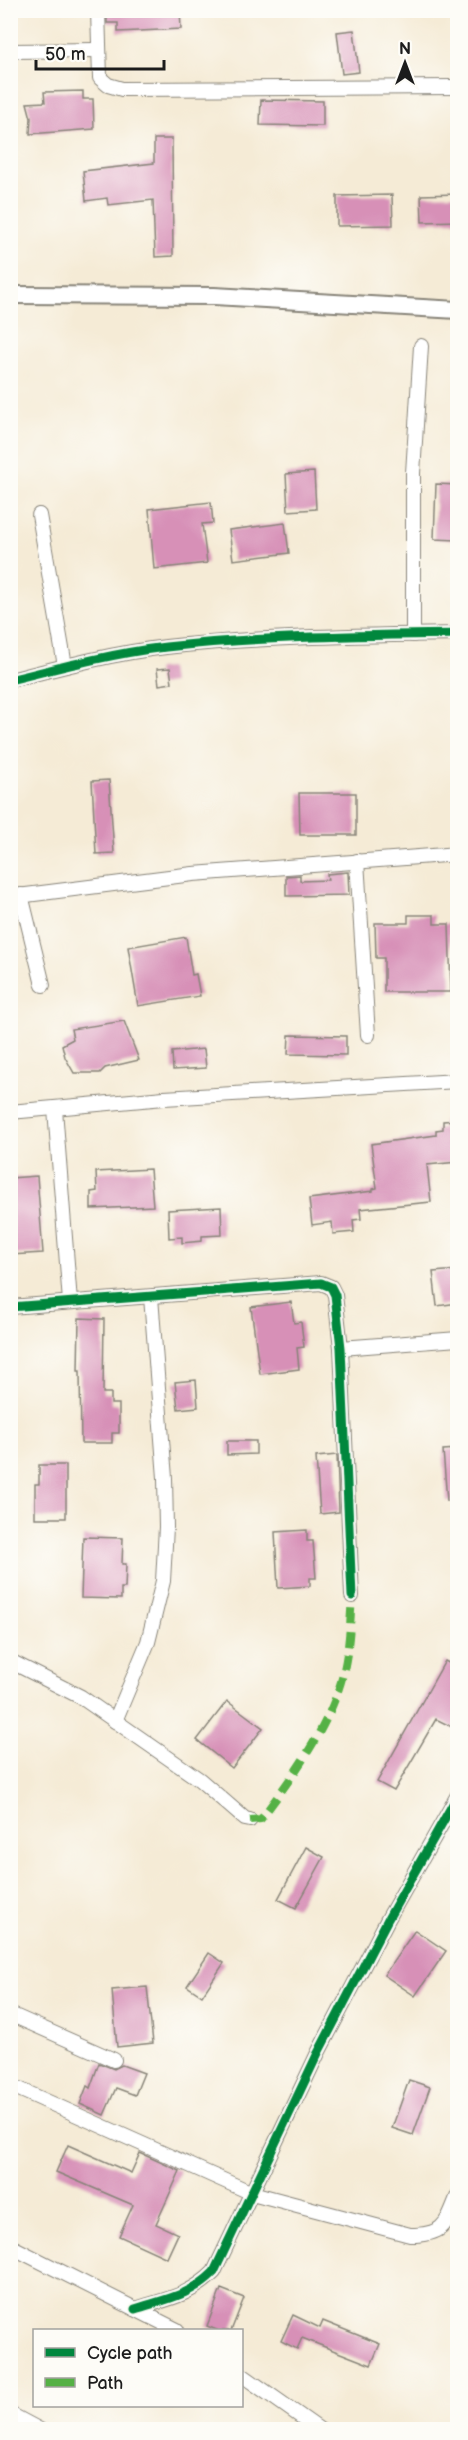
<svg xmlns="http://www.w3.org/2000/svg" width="468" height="2440" font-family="'Balsamiq Sans',sans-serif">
<rect width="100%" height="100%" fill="#fdfcf7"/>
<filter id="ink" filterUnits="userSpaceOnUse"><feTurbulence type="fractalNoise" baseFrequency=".0167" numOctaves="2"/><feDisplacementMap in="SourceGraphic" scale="12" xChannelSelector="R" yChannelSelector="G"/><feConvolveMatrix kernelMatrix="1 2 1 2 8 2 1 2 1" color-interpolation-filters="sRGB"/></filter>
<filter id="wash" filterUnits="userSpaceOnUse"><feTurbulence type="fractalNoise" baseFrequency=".008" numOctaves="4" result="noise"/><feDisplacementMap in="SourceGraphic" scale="24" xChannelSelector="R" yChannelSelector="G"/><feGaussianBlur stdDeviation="1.35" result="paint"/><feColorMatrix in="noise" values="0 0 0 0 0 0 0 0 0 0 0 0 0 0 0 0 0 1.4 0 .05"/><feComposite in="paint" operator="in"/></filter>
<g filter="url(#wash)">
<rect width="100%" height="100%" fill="#f5ebd6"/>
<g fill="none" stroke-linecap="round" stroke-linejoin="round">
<!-- stream -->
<polyline stroke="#60c2de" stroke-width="5" points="443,2430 458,2423"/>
</g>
<g id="blocks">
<!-- building -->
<g fill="#d790b7">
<polygon points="107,10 180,10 181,29 118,32 118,23 107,23"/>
<polygon points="354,30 359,72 342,74 337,32"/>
<polygon points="83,91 83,99 93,99 94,129 30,134 31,118 27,103 45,102 44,92"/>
<polygon points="261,100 323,101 323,126 260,125"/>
<polygon points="154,139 172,139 173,256 155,257 153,200 108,205 107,198 86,201 83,171 154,163"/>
<polygon points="458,194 458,221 422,222 421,195"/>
<polygon points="392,195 393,225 337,226 337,196"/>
<polygon points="314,472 316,509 288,511 286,474"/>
<polygon points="436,484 458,485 458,540 434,539"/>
<polygon points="211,502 213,523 202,524 207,563 154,569 149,509"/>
<polygon points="285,523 289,553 233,560 229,530"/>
<polygon points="170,668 172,683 159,685 157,669"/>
<polygon points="109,780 114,853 96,854 92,781"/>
<polygon points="299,793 356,793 356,835 300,835"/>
<polygon points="348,872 349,895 286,896 286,876 300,875 300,881 328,880 327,874"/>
<polygon points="408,915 434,915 434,924 449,924 451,992 384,992 384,958 376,958 375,923 408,923"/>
<polygon points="186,937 192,975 196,974 200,996 138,1006 128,947"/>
<polygon points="124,1021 139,1060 105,1068 100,1073 74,1073 65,1057 62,1045 73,1039 71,1029"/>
<polygon points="289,1035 346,1036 346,1055 288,1054"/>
<polygon points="204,1049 206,1068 173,1070 172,1052"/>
<polygon points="458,1120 458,1162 427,1165 431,1202 360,1209 361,1219 353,1220 354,1232 333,1234 332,1222 312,1225 309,1199 373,1191 373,1189 377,1188 371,1144 436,1135 436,1130 443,1129 443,1121"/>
<polygon points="150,1169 153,1206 91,1209 91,1192 97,1191 96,1172"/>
<polygon points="37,1176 43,1253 10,1255 10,1178"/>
<polygon points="221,1207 222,1235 202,1236 202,1241 182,1243 182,1237 169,1238 168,1210"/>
<polygon points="458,1270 458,1303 437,1306 433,1272"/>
<polygon points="291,1302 294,1323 301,1322 304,1347 297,1348 299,1369 260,1374 251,1307"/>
<polygon points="79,1318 104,1319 103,1393 111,1393 111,1404 119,1404 119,1433 112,1433 112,1443 81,1443 80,1371 78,1371"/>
<polygon points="196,1380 198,1407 178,1409 175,1382"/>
<polygon points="227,1441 256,1441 256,1454 227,1455"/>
<polygon points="458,1449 458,1500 447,1501 443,1450"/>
<polygon points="337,1455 339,1512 320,1514 316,1457"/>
<polygon points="39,1465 66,1465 66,1518 35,1518 35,1484 39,1484"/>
<polygon points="307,1530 307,1541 313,1541 316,1578 310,1578 310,1586 278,1588 275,1532"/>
<polygon points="83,1537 123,1538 122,1564 126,1564 125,1588 121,1588 121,1599 81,1598"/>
<polygon points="445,1661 458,1668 458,1730 436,1719 394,1791 377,1782"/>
<polygon points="227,1701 263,1728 232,1768 197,1740"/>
<polygon points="306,1847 324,1857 296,1908 278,1899"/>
<polygon points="415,1930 446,1951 415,1996 384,1975"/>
<polygon points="209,1953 224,1963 202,1996 187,1986"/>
<polygon points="147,1987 153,2043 117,2047 112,1990"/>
<polygon points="99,2063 114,2069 122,2065 144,2073 135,2095 116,2088 104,2115 80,2104 87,2086 90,2088"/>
<polygon points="409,2080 430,2087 413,2135 392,2128"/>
<polygon points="68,2145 131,2173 140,2153 180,2171 156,2224 178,2234 167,2258 119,2236 133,2205 56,2172"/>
<polygon points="221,2289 244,2298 231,2331 219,2331 207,2326"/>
<polygon points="293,2315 320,2328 323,2321 380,2344 371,2365 302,2338 297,2349 281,2341"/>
</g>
</g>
</g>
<g filter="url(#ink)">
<use href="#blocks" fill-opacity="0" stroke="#888479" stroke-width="1.5"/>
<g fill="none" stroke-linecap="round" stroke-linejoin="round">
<!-- minor casing -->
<g stroke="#888479" stroke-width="16">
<g id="minor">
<polyline points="98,10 100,78 108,85 122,89 458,87"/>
<polyline points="10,51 97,50"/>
<polyline points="39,515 65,666"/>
<polyline points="413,635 413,473 421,346"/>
<path d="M10,680c51,-13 104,-27 156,-33 97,-11 195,-11 292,-13"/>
<polyline points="357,861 368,1035"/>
<polyline points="21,895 43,985"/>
<polyline points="10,897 193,874 458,854"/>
<polyline points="55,1109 70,1302"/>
<polyline points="10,1112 164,1098 458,1081"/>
<polyline points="10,1307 321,1283 331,1287 335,1295 341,1348 352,1596"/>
<polyline points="341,1348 458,1339"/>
<polyline points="10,1661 81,1697 200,1780 245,1819 250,1820"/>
<polyline points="115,1721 148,1642 163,1581 166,1527 165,1478 151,1297"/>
<polyline points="10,2014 114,2060"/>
<path d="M10,2085l242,108 158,42c34,0 36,-10 48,-40"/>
<polyline points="10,2246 177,2330"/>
<path d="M135,2309c31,-10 55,-13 79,-37l104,-219 70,-134 70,-124"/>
<polyline points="242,2375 320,2430"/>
<polyline points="10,2414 40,2430"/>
</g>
</g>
<!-- tertiary casing -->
<g stroke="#888479" stroke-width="20">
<polyline id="tertiary" points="10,295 214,296 458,310"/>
</g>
<!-- minor -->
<use href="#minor" stroke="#fff" stroke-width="14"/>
<!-- tertiary -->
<use href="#tertiary" stroke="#fff" stroke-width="16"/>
<!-- quiet -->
<path stroke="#55b145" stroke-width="8" stroke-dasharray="15 8" stroke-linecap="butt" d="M250,1820l11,-1c30,-41 62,-83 78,-131 10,-30 11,-62 13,-92"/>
<!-- cycleway casing -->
<g stroke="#fdfcf7" stroke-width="13">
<g id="cycleway">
<path d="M10,680c51,-13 104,-27 156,-33 97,-11 195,-11 292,-13"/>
<polyline points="10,1307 321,1283 331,1287 335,1295 341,1348 352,1596"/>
<path d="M135,2309c31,-10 55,-13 79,-37l104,-219 70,-134 70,-124"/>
</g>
</g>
<!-- cycleway -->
<use href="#cycleway" stroke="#00873e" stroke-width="9"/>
</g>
</g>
<!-- margin -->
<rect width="468" height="2440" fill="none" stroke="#fdfcf7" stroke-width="36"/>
<!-- legend -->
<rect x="33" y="2329" width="210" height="78" fill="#fdfcf7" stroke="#a3a29f" stroke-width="1.5"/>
<rect x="45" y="2348" width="30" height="9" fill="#00873e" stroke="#a3a29f" stroke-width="1.5"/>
<text x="87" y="2359" font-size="18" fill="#1c1c1c">Cycle path</text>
<rect x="45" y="2378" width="30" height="9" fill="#55b145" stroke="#a3a29f" stroke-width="1.5"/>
<text x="87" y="2389" font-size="18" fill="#1c1c1c">Path</text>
<!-- north arrow -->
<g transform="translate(405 63)" stroke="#fdfcf7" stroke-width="4.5" paint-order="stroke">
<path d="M0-4.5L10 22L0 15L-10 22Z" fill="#1c1c1c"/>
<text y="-9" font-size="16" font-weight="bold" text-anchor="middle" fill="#1c1c1c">N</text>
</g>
<!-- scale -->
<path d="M36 60v9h128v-9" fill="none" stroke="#1c1c1c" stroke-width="3"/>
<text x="45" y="60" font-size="18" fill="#1c1c1c" stroke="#fdfcf7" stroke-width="4.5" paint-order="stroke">50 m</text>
</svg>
